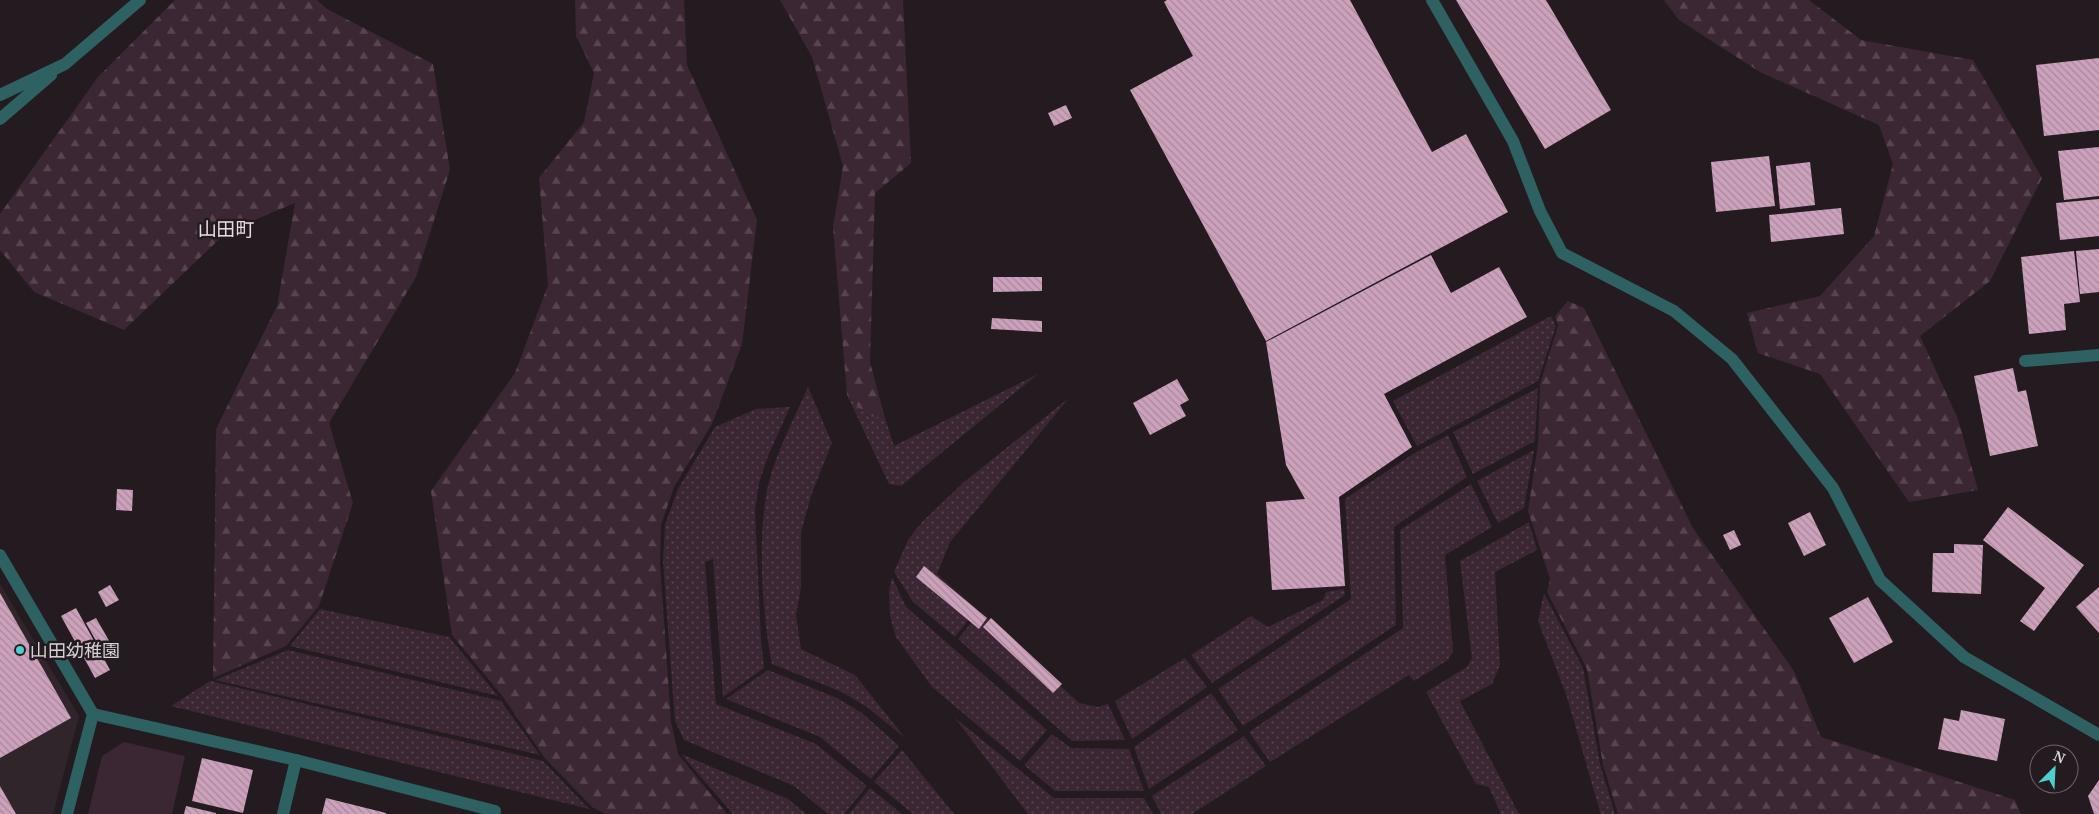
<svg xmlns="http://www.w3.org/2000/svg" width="2099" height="814" font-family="'Noto Serif','Noto Sans JP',serif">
<defs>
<pattern id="grass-dots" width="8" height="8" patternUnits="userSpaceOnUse" patternTransform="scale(1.25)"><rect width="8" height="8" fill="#3b2633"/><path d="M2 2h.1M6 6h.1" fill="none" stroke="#574450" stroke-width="1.8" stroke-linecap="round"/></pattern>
<pattern id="forest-firs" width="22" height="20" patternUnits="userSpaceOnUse" patternTransform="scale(1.25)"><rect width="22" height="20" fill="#3b2633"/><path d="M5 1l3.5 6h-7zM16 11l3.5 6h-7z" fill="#574450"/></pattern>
<pattern id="building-back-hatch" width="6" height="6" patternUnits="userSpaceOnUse" patternTransform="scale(1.25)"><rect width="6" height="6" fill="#cca1bb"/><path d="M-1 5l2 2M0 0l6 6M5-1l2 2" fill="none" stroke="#a9889c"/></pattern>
</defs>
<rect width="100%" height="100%" fill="#241b20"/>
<!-- built -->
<polygon fill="#31252c" points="0,584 79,716 53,814 0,814"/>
<!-- grass -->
<g fill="url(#grass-dots)">
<polygon points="1551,316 1556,326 1538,381 1417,446 1393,401"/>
<polygon points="1038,374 901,486 889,484 847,395 867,416 885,418 894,446"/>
<path d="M808,387l24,56 -20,50 -11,39v55l-5,28 5,34 54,26 50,63 -38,-31 -25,-15 -70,-28c-10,-48 -15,-130 -4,-178 8,-34 26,-67 40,-99z"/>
<polygon points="1538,388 1535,441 1473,474 1453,432"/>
<polygon points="1069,398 950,542 937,574 977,609 955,637 913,602 894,572 908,540 922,522 964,482"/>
<polygon points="790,407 768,456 759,483 755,511 761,640 764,668 723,697 713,559 705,562 716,704 816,744 867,786 844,814 828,814 794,786 684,740 675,721 663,562 665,525 678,489 715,427 756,409"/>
<polygon points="1448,435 1467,477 1394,527 1396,625 1243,726 1218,689 1351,599 1345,499 1413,454"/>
<polygon points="1534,450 1524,508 1498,523 1477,481"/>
<polygon points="1471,484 1492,527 1445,555 1453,651 1448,660 1414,681 1409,675 1270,762 1249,732 1403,628 1400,530"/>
<polygon points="1529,522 1537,550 1495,572 1500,665 1492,684 1460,701 1519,814 1501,814 1489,787 1476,784 1426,692 1467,667 1472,658 1460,561"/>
<polygon points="892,577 906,607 1047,730 1020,761 932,687 896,637 890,616 889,592"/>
<polygon points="1344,589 1345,595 1212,683 1191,655 1251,616 1268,627 1323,600 1326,592"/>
<polygon points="1544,593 1583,668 1600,764 1615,814 1601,814 1600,812 1567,697 1538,621"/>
<polygon points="320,609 449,637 498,696 290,646"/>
<polygon points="980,612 1079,703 1098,707 1108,704 1125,740 1072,741 958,639"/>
<polygon points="288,650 501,701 540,755 215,680"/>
<polygon points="1185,658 1207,687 1132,739 1115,701"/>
<polygon points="768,670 837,698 862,713 899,746 871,779 820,737 726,699"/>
<polygon points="210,681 543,761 589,809 171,706"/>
<polygon points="1211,693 1238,730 1149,789 1134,747"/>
<polygon points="955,718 1054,798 1144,798 1153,814 1028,814"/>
<polygon points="1052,734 1071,748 1129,749 1144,791 1055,791 1024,765"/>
<polygon points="1244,736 1266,766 1192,814 1161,814 1152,796"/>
<polygon points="902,750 954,814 913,814 874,782"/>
<polygon points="681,754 788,799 806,814 733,814"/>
<polygon points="870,788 902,814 849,814"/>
</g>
<!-- forest -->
<g fill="url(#forest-firs)">
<polygon points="175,0 317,0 327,9 433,64 450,170 416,277 329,423 353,503 319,606 286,646 213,678 216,429 277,306 295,203 228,231 124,330 34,292 0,250 0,214 98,77"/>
<polygon points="575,0 684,0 687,65 757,220 742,344 712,424 674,487 661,525 660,563 671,722 678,754 727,814 606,814 592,807 544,757 503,697 452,635 431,491 515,373 548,285 539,178 584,122 594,73 576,36"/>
<polygon points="780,0 903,0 911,163 875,193 870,362 885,418 867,416 847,395 833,227 843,166 812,57"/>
<polygon points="1664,0 1809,0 1861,40 1973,60 2042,178 1990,281 1920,336 1958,419 1978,490 1909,502 1820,374 1758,353 1747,313 1820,296 1874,236 1893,164 1879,125 1760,72 1679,20"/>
<polygon points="1568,301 1584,308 1693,528 1794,671 1821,737 2015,800 2021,814 1618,814 1603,765 1587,669 1547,592 1550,579 1528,511 1538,444 1540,384 1558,326 1555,316"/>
</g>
<!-- pitch -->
<polygon fill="#3b2633" points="124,742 185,756 172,814 88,814 102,756"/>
<!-- building -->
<g fill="url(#building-back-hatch)">
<polygon points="1167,0 1350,0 1432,152 1466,134 1508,212 1266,341 1130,90 1193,56 1164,2"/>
<polygon points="1456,0 1546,0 1611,110 1545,149"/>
<polygon points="2099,58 2099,130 2044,136 2036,65"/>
<polygon points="1066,105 1072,118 1054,126 1048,113"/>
<polygon points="2099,147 2099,196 2064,200 2058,151"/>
<polygon points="1769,156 1775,206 1716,212 1711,162"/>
<polygon points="1810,162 1815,205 1780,209 1776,166"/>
<polygon points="2099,199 2099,236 2060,240 2056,203"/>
<polygon points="1841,208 1844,234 1771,242 1769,215"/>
<polygon points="2099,249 2099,292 2080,294 2076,251"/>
<polygon points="2074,251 2080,302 2064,304 2066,330 2029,334 2021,257"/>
<polygon points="1431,255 1451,293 1499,267 1527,317 1384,394 1412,447 1339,497 1345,586 1272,590 1266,502 1305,499 1286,465 1266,342"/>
<polygon points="993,277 1042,277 1042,291 993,292"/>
<polygon points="992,318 1042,321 1042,332 991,329"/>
<polygon points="2013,368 2018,392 2026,390 2038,446 1990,456 1974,376"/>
<polygon points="1177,379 1189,400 1180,405 1186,416 1150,435 1133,403"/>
<polygon points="117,489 133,490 132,511 116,510"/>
<polygon points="2008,507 2084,565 2034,631 2020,621 2045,588 1983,540"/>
<polygon points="1810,512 1826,545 1804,556 1788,523"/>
<polygon points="1734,530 1741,545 1730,550 1723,535"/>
<polygon points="1954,544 1983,545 1981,594 1932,592 1933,553 1954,553"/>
<polygon points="924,566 987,618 979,629 916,577"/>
<polygon points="110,585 119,600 106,607 98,592"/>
<polygon points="2099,587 2099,633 2076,607"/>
<polygon points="0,593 71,718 0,758"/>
<polygon points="1868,597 1893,642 1854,663 1829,618"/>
<polygon points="76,608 110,670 95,678 61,616"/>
<polygon points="96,618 115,651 105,657 86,623"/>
<polygon points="991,618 1062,684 1053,693 983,627"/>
<polygon points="1961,710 2005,719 1997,761 1938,749 1944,718 1959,721"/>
<polygon points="202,758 253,770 243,813 192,801"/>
<polygon points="2099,780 2099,814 2094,814 2088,796"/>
<polygon points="0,786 16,814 0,814"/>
<polygon points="326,798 386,813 386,814 322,814"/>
<polygon points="186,806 216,813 216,814 184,814"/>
</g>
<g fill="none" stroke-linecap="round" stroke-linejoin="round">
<!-- minor -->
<g stroke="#2e6161" stroke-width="12">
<polyline points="1432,0 1513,141 1540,211 1562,253 1674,311 1732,359 1833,488 1880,580 1964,657 2099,735"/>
<polyline points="0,95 65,64 140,0"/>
<polyline points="0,119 51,75"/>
<polyline points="2025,361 2099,355"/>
<polyline points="0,555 93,714 67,814"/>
<polyline points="93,714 296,760 495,811 494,814"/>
<polyline points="283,814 296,760"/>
</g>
</g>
<!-- markers -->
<circle fill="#52cdce" stroke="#241b20" stroke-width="2" cx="20" cy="650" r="5"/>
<g text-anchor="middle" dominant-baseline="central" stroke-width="5" stroke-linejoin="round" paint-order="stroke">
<!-- poi labels -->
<g font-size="18" fill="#d6d1d4" stroke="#241b20" text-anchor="start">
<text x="30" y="650">山田幼稚園</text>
</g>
<!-- neighbourhood labels -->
<g font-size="19" fill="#e6dbe1" stroke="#241b20">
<text x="226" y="229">山田町</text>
</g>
</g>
<!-- north arrow -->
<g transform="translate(2054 769) rotate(24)"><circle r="24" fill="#241b20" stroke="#6b6468"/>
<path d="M0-4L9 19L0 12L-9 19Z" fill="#52cdce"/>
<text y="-8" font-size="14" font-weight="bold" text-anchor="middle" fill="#d6d1d4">N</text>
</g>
</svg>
